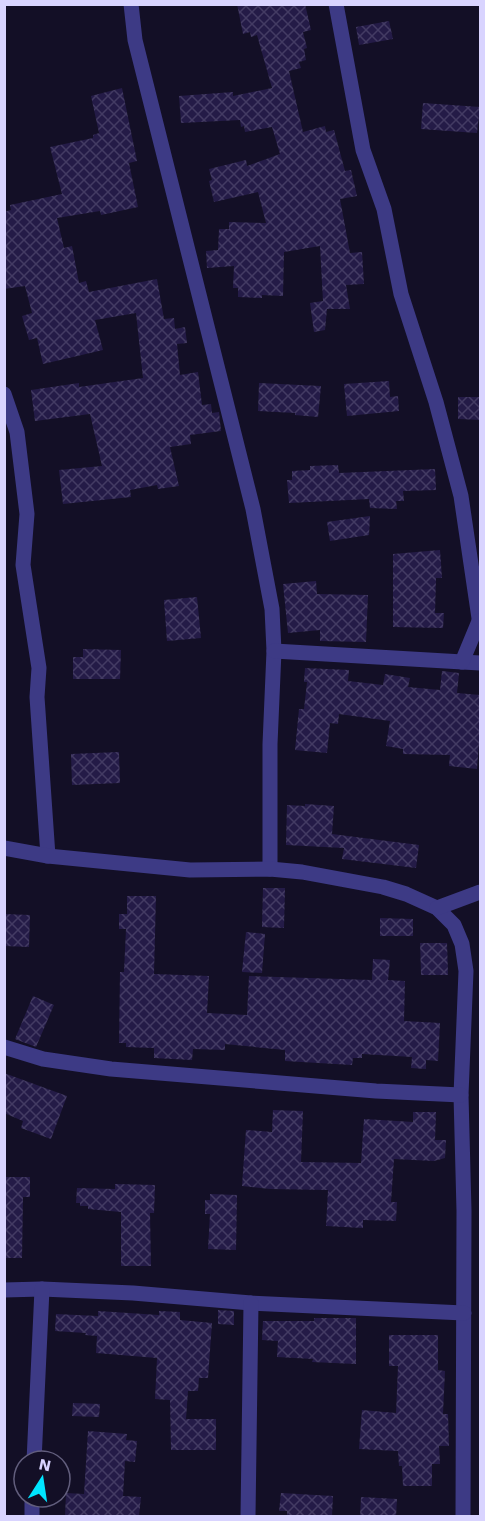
<svg xmlns="http://www.w3.org/2000/svg" width="485" height="1521" font-family="'Work Sans',sans-serif">
<defs>
<pattern id="building-cross-hatch" width="8" height="8" patternUnits="userSpaceOnUse" patternTransform="scale(1.5)"><rect width="8" height="8" fill="#241b47"/><path d="M0 0l8 8M0 8l8-8" fill="none" stroke="#433b63"/></pattern>
</defs>
<rect width="100%" height="100%" fill="#130f26"/>
<!-- building -->
<g fill="url(#building-cross-hatch)">
<polygon points="237,4 305,4 311,30 303,32 307,48 304,49 306,60 299,62 301,68 289,71 303,132 325,126 326,132 334,130 345,171 351,170 357,196 340,199 350,253 362,252 364,284 346,285 350,309 327,309 325,330 314,332 310,303 323,301 320,246 284,252 283,296 262,295 262,298 238,297 238,288 233,288 234,266 207,268 206,251 218,250 219,229 229,229 229,222 266,223 258,192 214,202 209,181 212,180 209,169 246,160 247,166 280,154 272,127 245,132 244,126 241,127 240,120 181,123 179,96 233,92 233,96 272,88 257,35 251,37 250,32 243,34"/>
<polygon points="389,21 393,39 359,45 356,27"/>
<polygon points="122,88 137,161 129,163 138,207 101,215 100,211 57,218 64,248 72,246 79,283 86,281 89,292 157,279 164,319 174,318 175,329 185,327 187,343 177,344 180,375 198,372 202,405 211,404 212,413 219,412 221,431 190,435 191,444 170,447 179,486 158,489 157,485 130,490 131,497 63,504 59,470 102,466 90,414 35,421 31,390 79,383 79,387 143,378 136,313 95,320 103,350 43,364 37,338 29,340 22,316 32,313 25,286 4,289 4,212 11,210 10,205 62,194 50,147 93,138 93,135 99,133 91,96"/>
<polygon points="423,103 480,107 477,133 421,129"/>
<polygon points="389,381 390,397 398,396 399,411 347,416 344,384"/>
<polygon points="259,383 321,386 318,417 295,415 295,413 258,411"/>
<polygon points="458,397 480,397 480,420 458,419"/>
<polygon points="338,465 339,473 435,469 436,490 403,491 404,501 396,501 397,509 370,508 369,499 289,503 287,480 292,480 292,471 310,470 310,466"/>
<polygon points="370,516 369,535 330,541 327,522"/>
<polygon points="440,550 442,578 436,578 435,613 444,613 443,628 393,627 393,554"/>
<polygon points="316,581 317,594 368,595 366,642 320,641 320,630 288,633 283,584"/>
<polygon points="197,597 201,638 167,641 164,600"/>
<polygon points="83,649 121,650 120,679 73,679 73,657 83,657"/>
<polygon points="305,668 349,670 348,681 383,685 385,674 410,678 408,687 440,690 442,671 459,673 457,693 480,695 480,730 477,769 449,766 450,755 403,754 403,749 386,746 390,721 339,714 338,724 330,723 327,753 295,750 299,709 304,709 307,682 304,682"/>
<polygon points="119,752 120,783 72,785 71,754"/>
<polygon points="305,804 334,806 332,834 419,845 416,868 342,859 344,848 286,845 287,805 305,806"/>
<polygon points="263,888 285,888 284,928 262,927"/>
<polygon points="127,896 156,896 154,974 209,976 207,1013 247,1015 249,976 372,980 373,959 390,960 388,980 405,981 404,1021 440,1023 438,1061 426,1060 426,1069 411,1068 412,1057 362,1054 362,1058 353,1058 352,1065 285,1061 285,1050 225,1044 225,1050 193,1049 192,1060 154,1058 154,1048 126,1047 126,1043 119,1043 120,972 124,972 126,929 119,929 119,914 127,914"/>
<polygon points="4,914 30,915 29,947 4,946"/>
<polygon points="380,918 413,919 413,936 380,936"/>
<polygon points="246,932 265,934 262,973 242,972"/>
<polygon points="420,943 447,943 448,975 421,975"/>
<polygon points="33,996 54,1005 36,1047 15,1039"/>
<polygon points="4,1073 67,1096 51,1139 21,1128 23,1121 4,1113"/>
<polygon points="273,1110 303,1111 301,1162 361,1163 364,1119 413,1122 413,1112 436,1112 435,1140 446,1140 445,1158 434,1161 394,1159 391,1202 397,1202 396,1221 363,1220 363,1228 326,1226 328,1190 270,1189 242,1186 246,1130 272,1132"/>
<polygon points="4,1177 30,1177 30,1197 23,1197 22,1258 4,1258"/>
<polygon points="115,1184 155,1185 154,1213 150,1213 151,1266 121,1266 121,1212 88,1209 88,1206 80,1206 80,1203 76,1203 77,1188 115,1189"/>
<polygon points="210,1194 237,1195 236,1250 208,1249 210,1214 205,1214 205,1200 210,1200"/>
<polygon points="218,1310 234,1311 234,1325 218,1324"/>
<polygon points="98,1311 159,1315 159,1311 180,1312 180,1320 212,1323 208,1378 199,1378 198,1391 188,1391 186,1419 216,1419 216,1450 171,1450 170,1400 155,1399 157,1358 96,1353 97,1336 85,1335 86,1333 55,1331 56,1314 98,1316"/>
<polygon points="314,1318 356,1318 356,1364 312,1362 313,1359 277,1357 278,1341 262,1340 263,1321 314,1321"/>
<polygon points="389,1335 438,1335 438,1370 445,1371 443,1414 448,1414 449,1446 439,1446 440,1464 432,1464 432,1486 403,1486 402,1466 399,1466 398,1451 359,1449 362,1410 396,1413 398,1366 389,1366"/>
<polygon points="73,1403 100,1404 99,1417 72,1416"/>
<polygon points="88,1431 127,1434 126,1440 137,1441 135,1462 125,1461 123,1496 141,1497 139,1516 65,1516 66,1493 84,1494"/>
<polygon points="281,1493 333,1496 332,1516 287,1516 287,1511 279,1511"/>
<polygon points="361,1497 397,1499 396,1516 360,1516"/>
</g>
<g fill="none" stroke-linecap="round" stroke-linejoin="round">
<!-- minor -->
<g stroke="#3d3a85" stroke-width="15">
<polyline points="131,4 135,40 253,509 272,609 274,651 270,744 270,869"/>
<polyline points="336,4 363,150 384,209 401,294 436,402 461,496 480,625"/>
<polyline points="4,394 17,432 27,514 23,565 39,668 37,697 48,856"/>
<polyline points="274,651 480,663"/>
<polyline points="462,662 479,621"/>
<polyline points="4,848 48,856 190,870 270,869 302,872 383,887 406,894 437,908 454,925 462,944 466,971 461,1095 464,1211 463,1516"/>
<polyline points="437,908 480,892"/>
<polyline points="4,1047 43,1059 111,1069 376,1091 461,1095"/>
<polyline points="4,1290 42,1289 133,1293 251,1303 464,1313"/>
<polyline points="34,1461 42,1289"/>
<polyline points="32,1516 32,1497"/>
<polyline points="248,1516 251,1303"/>
</g>
</g>
<!-- border -->
<rect width="485" height="1521" fill="none" stroke="#d9d4ff" stroke-width="12"/>
<!-- north arrow -->
<g transform="translate(42 1479) rotate(12)"><circle r="28" fill="#130f26" stroke="#625e7d" stroke-width="1.5"/>
<path d="M0-4.5L10 22L0 15L-10 22Z" fill="#00e5ff"/>
<text y="-9" font-size="16" font-weight="bold" text-anchor="middle" fill="#d9d4ff">N</text>
</g>
</svg>
